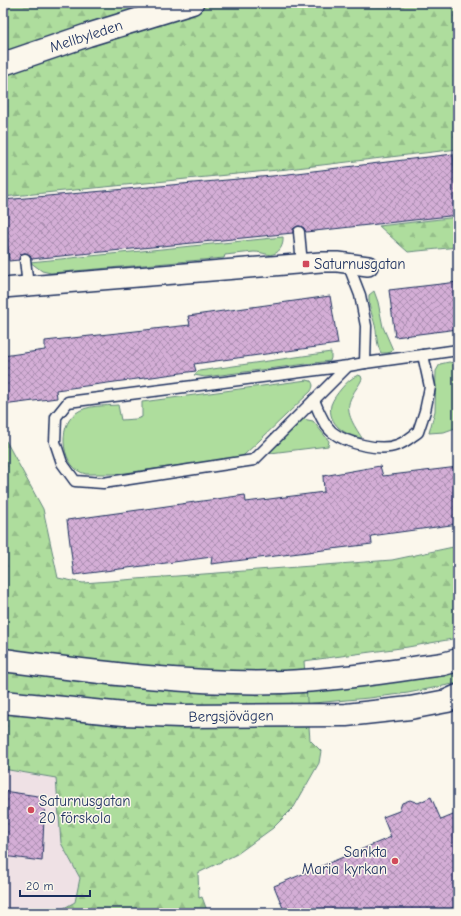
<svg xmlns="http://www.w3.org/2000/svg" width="461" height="916" font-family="'Comic Neue',sans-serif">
<defs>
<pattern id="forest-firs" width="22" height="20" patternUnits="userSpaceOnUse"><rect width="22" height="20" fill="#aedd9d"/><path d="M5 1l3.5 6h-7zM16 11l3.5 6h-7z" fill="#95be8a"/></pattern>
<pattern id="building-cross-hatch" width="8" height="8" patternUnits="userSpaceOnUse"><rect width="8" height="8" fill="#d4aed6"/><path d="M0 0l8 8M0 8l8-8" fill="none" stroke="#ab8eb1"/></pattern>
</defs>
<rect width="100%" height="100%" fill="#fbf7ec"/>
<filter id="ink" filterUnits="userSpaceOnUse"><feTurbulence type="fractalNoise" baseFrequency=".025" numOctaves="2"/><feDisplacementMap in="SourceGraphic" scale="8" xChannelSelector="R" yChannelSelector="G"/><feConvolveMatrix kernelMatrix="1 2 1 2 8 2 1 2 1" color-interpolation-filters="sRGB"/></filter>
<g filter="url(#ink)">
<!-- built -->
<polygon fill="#efe1e5" points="3,769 56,778 61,843 80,878 75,902 55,913 3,913"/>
<!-- green -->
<g fill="#aedd9d" stroke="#64867e">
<path d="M283,237c1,9 -5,20 -17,17 -4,-1 -7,-2 -12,-2 -10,1 -20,2 -29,3l-1,3 -173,15 -9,-2 -12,-9z"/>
<path d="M374,291l4,11 5,25 10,23 -2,2 -4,1h-6c-4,-8 -4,-14 -5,-23 -2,-12 -8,-22 -7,-35z"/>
<polygon points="331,352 331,358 330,361 205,377 194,375 199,371"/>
<polygon points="449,362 458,364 458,427 444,432 429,433 435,411 436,371 440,364"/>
<path d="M358,375l3,1 1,3c-3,7 -7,10 -10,17 -9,15 2,29 10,42 -16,-2 -35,-14 -31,-33 2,-6 6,-11 10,-16 5,-6 10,-11 17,-14z"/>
<path d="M307,380l4,1c3,4 2,6 0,10l-51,49 -16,15 -4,2 -122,17h-32c-24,-5 -30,-47 -10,-61 10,-8 29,-7 42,-8l3,15 15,-1 6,-2v-15z"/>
<polygon points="303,419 313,421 329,441 328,446 270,453 268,453 300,420"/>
<polygon points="458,669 458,683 408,693 369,698 302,704 267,693 340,689"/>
</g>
<!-- forest -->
<g fill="url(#forest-firs)" stroke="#64867e">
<polygon points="3,3 458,3 458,151 458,149 288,169 3,197"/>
<polygon points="458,217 458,247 408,252 379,226"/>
<polygon points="6,441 43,509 58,578 83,583 392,560 458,546 458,638 408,647 304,661 310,740 321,751 319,763 294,807 273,828 237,854 198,873 199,898 202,897 208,913 55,913 75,902 80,878 61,843 56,778 3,769 3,442"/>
</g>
<!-- building -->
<g fill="url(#building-cross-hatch)" stroke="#1b2f5e">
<polygon points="453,154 458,215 306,232 304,228 299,226 293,229 293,233 31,259 30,255 25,253 21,254 19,260 9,261 3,200 272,176"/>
<polygon points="458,282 458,329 395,337 389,290"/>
<polygon points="330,296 338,344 194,364 196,371 56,390 57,398 3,405 3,356 45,350 45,341 190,325 188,316"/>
<polygon points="380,466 383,476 458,467 458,524 371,536 372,544 211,564 212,557 74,575 67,520 245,495 246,502 324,492 323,476"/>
<polygon points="3,791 45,797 42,861 3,856"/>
<polygon points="431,797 441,820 458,813 458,913 285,913 274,886 391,837 383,817 399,811 402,803 410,800 418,803"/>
</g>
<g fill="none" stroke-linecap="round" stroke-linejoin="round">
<!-- lane casing -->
<g stroke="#1b2f5e" stroke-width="13">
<g id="lane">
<polyline points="299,232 302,264"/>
<polyline points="25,259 28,287"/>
<polyline points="423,355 458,350"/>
<polyline points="348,366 254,460 103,483 75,481 62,463 55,442 56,417 68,402 348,366 365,363 366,326 360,295 348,264"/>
<path d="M314,400c4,10 9,24 18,32 14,11 48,20 65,13 8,-2 15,-9 21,-13l7,-21 5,-24 -7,-32 -58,8"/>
</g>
</g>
<!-- street casing -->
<g stroke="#1b2f5e" stroke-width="22">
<polyline id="street" points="3,288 321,262 338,262 368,266"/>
</g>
<!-- secondary casing -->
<g stroke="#1b2f5e" stroke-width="25">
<g id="secondary">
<polyline points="3,64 88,35 192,3"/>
<path d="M3,660c93,12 187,25 281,22 53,-2 106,-11 159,-18l15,-4"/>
<polyline points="3,702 124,714 180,716 346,715 410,708 447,701 458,696"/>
</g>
</g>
<!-- lane -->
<use href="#lane" stroke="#fbf7ec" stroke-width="10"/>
<!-- street -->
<use href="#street" stroke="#fbf7ec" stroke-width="19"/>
<!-- secondary -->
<use href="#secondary" stroke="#fbf7ec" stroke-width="22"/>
</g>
</g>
<!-- markers -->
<g fill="#d1495b" stroke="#fbf7ec" stroke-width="1.5">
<rect x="302" y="260" width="8" height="8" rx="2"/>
<circle cx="31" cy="810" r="4"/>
<circle cx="395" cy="861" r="4"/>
</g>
<g text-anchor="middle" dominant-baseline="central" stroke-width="3" stroke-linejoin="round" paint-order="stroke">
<!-- street labels -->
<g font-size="15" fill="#1b2f5e" stroke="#fbf7ec">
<text transform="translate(86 36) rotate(-18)">Mellbyleden</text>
<text transform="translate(231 716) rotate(-1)">Bergsjövägen</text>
</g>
<!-- poi labels -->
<g font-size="15" fill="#1b2f5e" stroke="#fbf7ec" text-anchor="start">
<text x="314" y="264">Saturnusgatan</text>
<text x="39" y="801">Saturnusgatan<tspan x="39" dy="17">20 förskola</tspan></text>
<text x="387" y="852" text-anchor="end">Sankta<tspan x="387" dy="17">Maria kyrkan</tspan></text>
</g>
</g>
<!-- margin -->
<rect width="461" height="916" fill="none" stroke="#fbf7ec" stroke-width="16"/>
<rect x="8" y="8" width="445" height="900" fill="none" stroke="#1b2f5e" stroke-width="1.5" filter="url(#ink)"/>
<!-- scale -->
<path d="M20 890v6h70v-6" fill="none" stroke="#1b2f5e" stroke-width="2"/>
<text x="26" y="890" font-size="12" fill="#1b2f5e" stroke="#fbf7ec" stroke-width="3" paint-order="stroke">20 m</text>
</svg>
